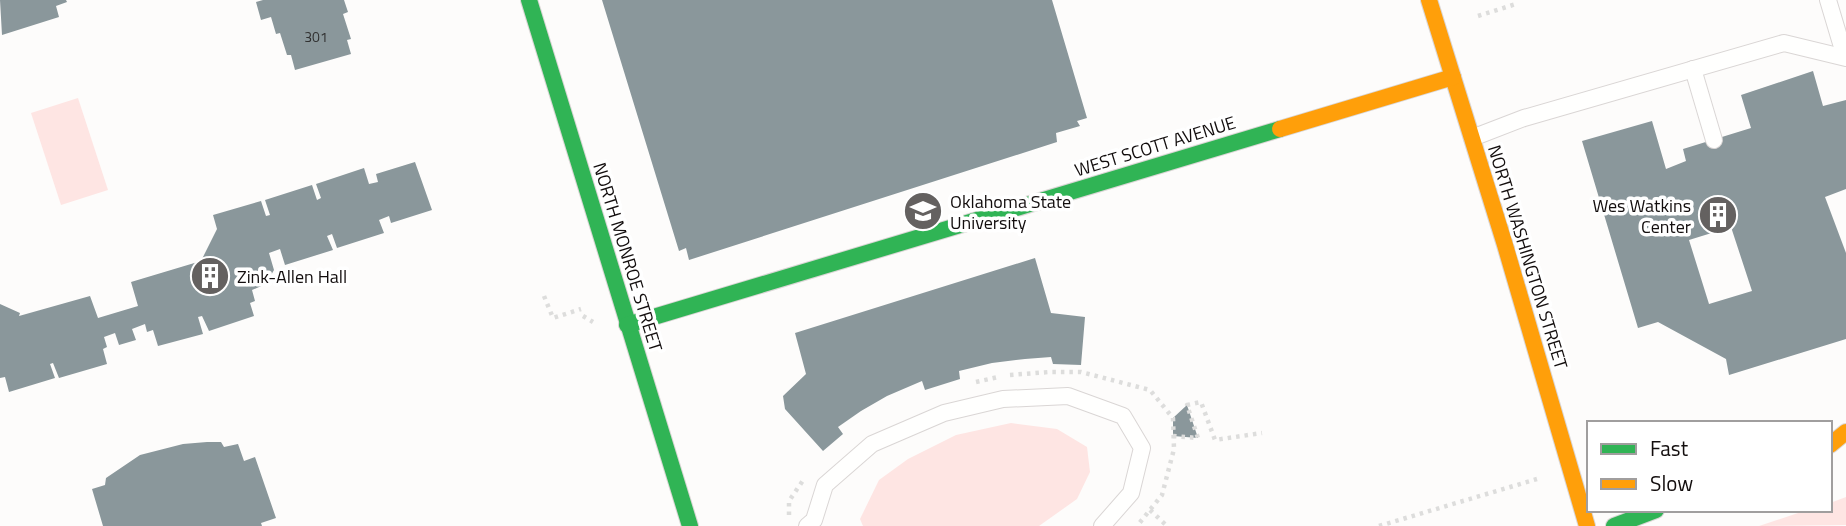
<svg xmlns="http://www.w3.org/2000/svg" width="1846" height="526" font-family="'Titillium Web',sans-serif">
<rect width="100%" height="100%" fill="#fdfcfb"/>
<!-- green -->
<g fill="#fee5e3">
<polygon points="78,98 108,190 61,205 31,113"/>
<polygon points="1011,423 1057,429 1087,447 1090,472 1077,499 1039,526 863,526 860,519 879,480 908,459 956,435"/>
<polygon points="1846,497 1846,525 1759,526 1807,510 1830,510 1830,503"/>
</g>
<!-- building -->
<g fill="#8a979b" fill-rule="evenodd">
<polygon points="0,0 66,0 67,2 56,6 59,17 2,35"/>
<polygon points="263,0 344,0 348,12 343,14 351,39 347,40 351,54 295,70 291,55 287,55 280,33 276,34 271,17 261,20 256,2"/>
<polygon points="602,0 1052,0 1087,118 1077,121 1080,126 1056,133 1057,142 689,260 686,248 679,251"/>
<path d="M1813,71l10,35 23,-6v89l-21,8 21,56v86l-117,36 -3,-16 -68,-37 -20,6 -56,-187 70,-20 14,48 20,-8 -3,-12 68,-21 -10,-33zM1731,227l21,64 -43,13 -20,-64z"/>
<polygon points="415,162 432,210 391,223 389,216 379,220 384,233 337,248 332,234 327,236 333,250 285,265 280,249 269,253 274,270 266,284 252,290 255,301 250,303 254,316 209,331 202,316 198,317 203,334 158,346 153,330 147,332 145,324 132,329 136,340 119,345 115,333 104,337 107,347 103,349 107,364 59,378 53,363 50,364 55,378 9,392 5,377 0,378 0,304 20,313 19,316 90,296 98,318 138,306 131,282 201,261 217,229 213,215 261,201 266,216 270,215 265,200 312,185 317,200 321,198 316,184 364,168 369,184 378,182 376,174"/>
<polygon points="1035,258 1051,313 1085,317 1081,365 1053,364 1051,357 1025,359 992,363 959,371 960,379 925,390 922,381 887,396 861,411 838,427 843,434 823,451 785,409 783,396 806,374 795,333"/>
<polygon points="1187,405 1198,438 1173,436 1173,418"/>
<polygon points="207,442 221,442 224,447 238,444 244,461 255,457 276,518 261,523 262,526 103,526 92,489 105,485 106,478 140,455 183,444"/>
</g>
<g fill="none" stroke-linecap="round" stroke-linejoin="round">
<!-- lane casing -->
<g stroke="#dad6d5" stroke-width="18">
<g id="lane">
<polyline points="1828,0 1845,57"/>
<polyline points="1693,69 1714,140"/>
<polyline points="1472,138 1524,118 1784,43 1846,58"/>
<polyline points="807,526 814,520 825,485 872,444 944,413 1003,399 1068,396 1123,416 1142,448 1131,493 1102,526"/>
</g>
</g>
<!-- fast casing -->
<g stroke="#dad6d5" stroke-width="18">
<g id="fast">
<polyline points="529,0 690,526"/>
<polyline points="627,325 1280,129"/>
<polyline points="1614,526 1656,510"/>
</g>
</g>
<!-- slow casing -->
<g stroke="#dad6d5" stroke-width="18">
<g id="slow">
<polyline points="1429,0 1505,245 1587,526"/>
<polyline points="1280,129 1453,77"/>
<polyline points="1830,445 1846,432"/>
</g>
</g>
<!-- path -->
<g stroke="#dddddc" stroke-width="4.5" stroke-dasharray="3.5 5" stroke-linecap="butt">
<polyline points="1478,16 1516,4"/>
<polyline points="544,296 553,318 581,309"/>
<polyline points="583,316 593,322"/>
<polyline points="1010,375 1049,372 1081,372 1150,390 1173,418 1174,449 1162,495 1137,526"/>
<polyline points="976,382 998,377"/>
<polyline points="1173,436 1198,438 1187,405 1201,402 1215,440 1262,433"/>
<polyline points="1150,510 1167,526"/>
<polyline points="789,515 789,501 804,479"/>
<polyline points="1379,526 1537,479"/>
</g>
<!-- lane -->
<use href="#lane" stroke="#fffffe" stroke-width="16"/>
<!-- fast -->
<use href="#fast" stroke="#30b455" stroke-width="16"/>
<!-- slow -->
<use href="#slow" stroke="#ff9f0a" stroke-width="16"/>
</g>
<!-- icons -->
<defs>
<g id="university-disc" transform="scale(2.0125)"><circle r="9.5" fill="#646160" stroke="#fff"/><path d="M0-5L7-2L0 1L-7-2ZM-4 1L0 2.5L4 1V4Q0 6-4 4Z" fill="#fff"/></g>
<g id="building-disc" transform="scale(2.0125)"><circle r="9.5" fill="#646160" stroke="#fff"/><path d="M-4-6H4V6H1V3H-1V6H-4ZM-2.5-4.3h1.7v1.8h-1.7ZM.8-4.3h1.7v1.8H.8ZM-2.5-1h1.7V.8h-1.7ZM.8-1h1.7V.8H.8Z" fill="#fff"/></g>
</defs>
<g fill-rule="evenodd">
<use href="#university-disc" x="923" y="211"/>
<use href="#building-disc" x="1718" y="215"/>
<use href="#building-disc" x="210" y="276"/>
</g>
<g text-anchor="middle" dominant-baseline="central" stroke-width="7" stroke-linejoin="round" paint-order="stroke">
<!-- number labels -->
<g font-size="14" fill="#303030">
<text x="316" y="36">301</text>
</g>
<!-- street labels -->
<g font-size="18" fill="#120d0d" stroke="#fff">
<text transform="translate(1155 146) rotate(-17)">WEST SCOTT AVENUE</text>
<text transform="translate(628 257) rotate(73)">NORTH MONROE STREET</text>
<text transform="translate(1528 257) rotate(73)">NORTH WASHINGTON STREET</text>
</g>
<!-- poi labels -->
<g font-size="18" fill="#120d0d" stroke="#fff" text-anchor="start">
<text x="950" y="201">Oklahoma State<tspan x="950" dy="21">University</tspan></text>
<text x="1691" y="205" text-anchor="end">Wes Watkins<tspan x="1691" dy="21">Center</tspan></text>
<text x="237" y="276">Zink-Allen Hall</text>
</g>
</g>
<!-- legend -->
<rect x="1587" y="421" width="245" height="91" fill="#ffffff" stroke="#a09e9e" stroke-width="2"/>
<rect x="1601" y="444" width="35" height="10" fill="#30b455" stroke="#a09e9e" stroke-width="2"/>
<text x="1650" y="456" font-size="21" fill="#120d0d">Fast</text>
<rect x="1601" y="479" width="35" height="10" fill="#ff9f0a" stroke="#a09e9e" stroke-width="2"/>
<text x="1650" y="491" font-size="21" fill="#120d0d">Slow</text>
</svg>
